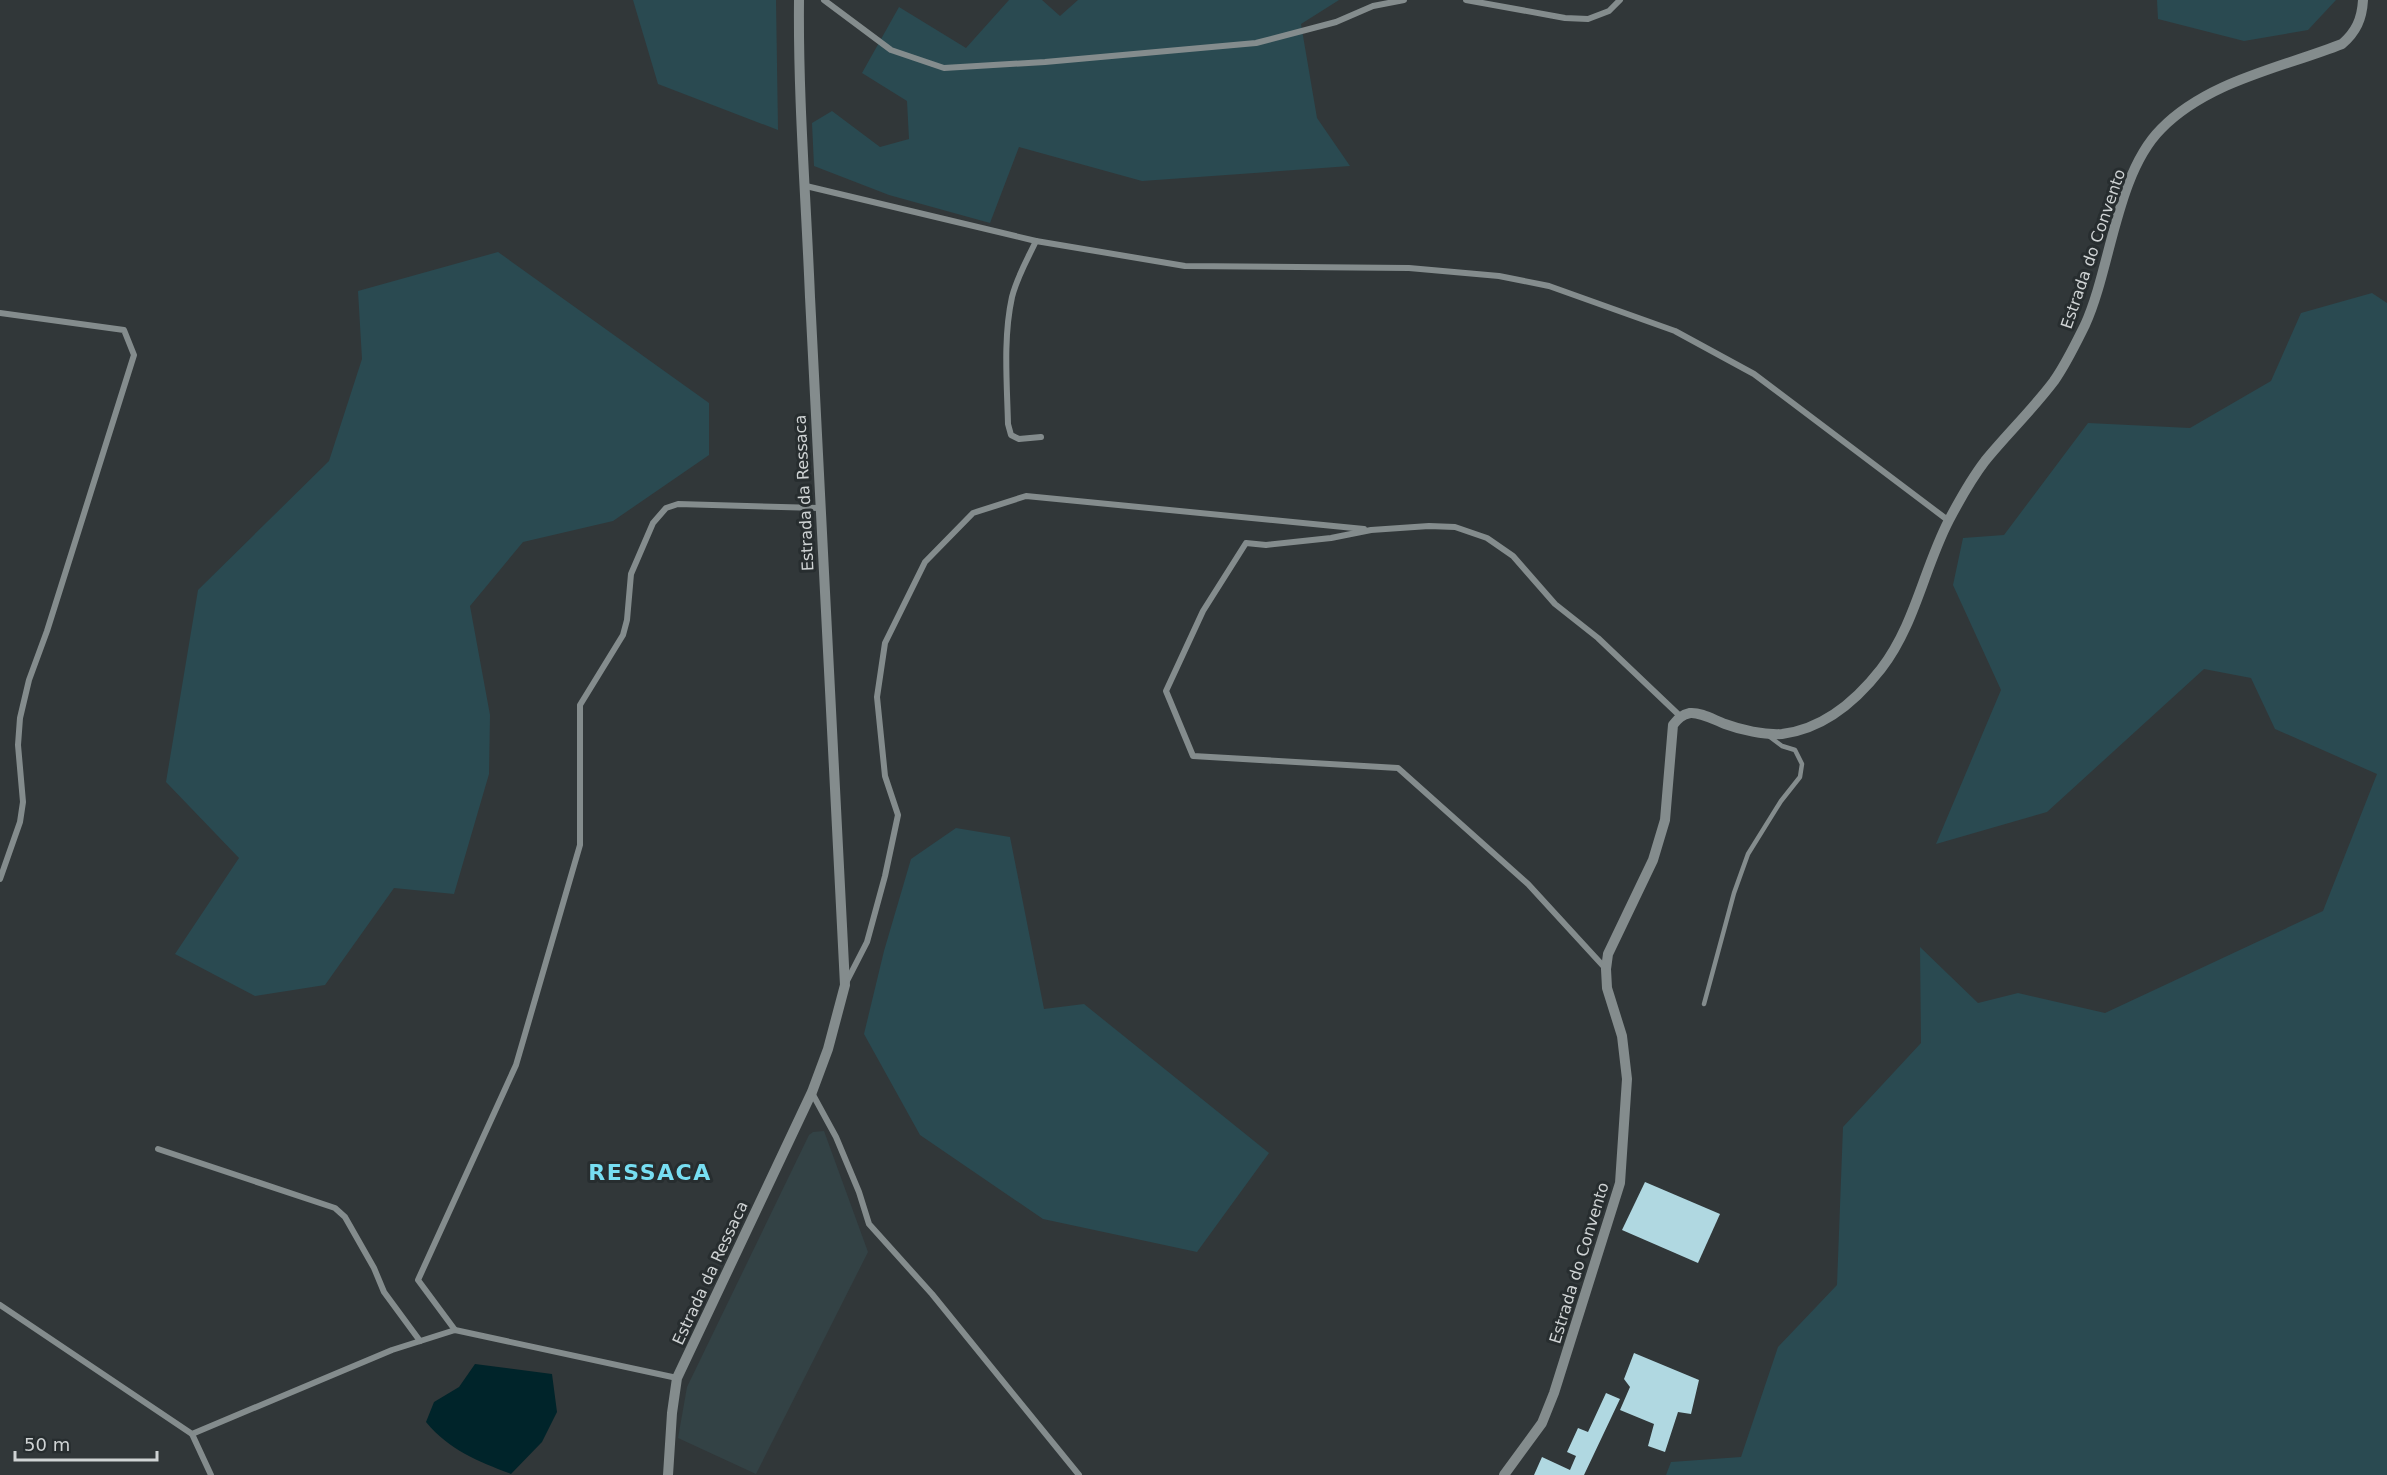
<svg xmlns="http://www.w3.org/2000/svg" width="2387" height="1475" font-family="'DejaVu Sans',sans-serif">
<rect width="100%" height="100%" fill="#313739"/>
<!-- built -->
<polygon fill="#334245" points="824,1131 868,1252 756,1474 678,1438 687,1387 809,1135 813,1132"/>
<!-- green -->
<g fill="#2a4a51">
<polygon points="633,0 776,0 778,130 658,84"/>
<polygon points="1009,0 1042,0 1060,16 1078,0 1339,0 1301,24 1317,118 1350,166 1142,181 1019,147 990,223 889,195 814,166 812,123 832,111 880,147 909,139 907,101 862,73 899,7 966,48"/>
<polygon points="2157,0 2336,0 2308,30 2244,41 2158,19"/>
<polygon points="498,252 709,403 709,455 613,521 523,542 470,606 490,715 489,774 454,894 394,888 325,985 255,996 175,954 239,858 166,782 198,590 329,461 362,359 358,291"/>
<polygon points="2372,293 2387,303 2387,1475 1666,1475 1671,1462 1741,1457 1778,1347 1837,1285 1843,1127 1921,1043 1920,947 1978,1003 2018,993 2105,1013 2323,911 2377,774 2275,729 2251,678 2204,669 2047,812 1936,844 2001,690 1953,585 1963,538 2004,535 2088,423 2190,428 2271,381 2301,313"/>
<polygon points="956,828 1010,837 1044,1009 1084,1004 1269,1153 1197,1252 1043,1219 920,1135 864,1034 884,951 911,859"/>
</g>
<!-- water -->
<path fill="#00242a" d="M475,1364l77,10 5,38 -15,30 -31,32c-33,-13 -61,-23 -85,-52l8,-20 25,-15z"/>
<!-- building -->
<g fill="#b0d8e1">
<polygon points="1645,1182 1720,1214 1698,1263 1622,1230"/>
<polygon points="1634,1353 1699,1380 1691,1414 1678,1412 1665,1452 1648,1446 1654,1424 1620,1410 1630,1387 1624,1379"/>
<polygon points="1606,1393 1620,1399 1584,1475 1534,1475 1542,1457 1570,1470 1576,1456 1567,1452 1578,1428 1588,1432"/>
</g>
<g fill="none" stroke-linecap="round" stroke-linejoin="round">
<!-- service -->
<polyline stroke="#848c8d" stroke-width="4.5" points="1704,1004 1734,893 1748,854 1781,801 1800,777 1802,764 1795,750 1782,746 1770,737"/>
<!-- minor -->
<g stroke="#848c8d" stroke-width="6">
<polyline points="824,0 891,50 944,68 1045,62 1256,43 1336,22 1373,6 1404,0"/>
<polyline points="1466,0 1565,18 1588,19 1609,11 1620,0"/>
<polyline points="806,186 1036,241"/>
<polyline points="0,313 124,330 134,355 47,631 29,680 20,718 18,745 23,802 20,822 0,879"/>
<path d="M1041,437l-22,2 -8,-4 -3,-11c-1,-41 -5,-86 4,-127 5,-20 15,-37 24,-56l149,25 224,2 90,8 50,10 126,45 79,43 195,147"/>
<polyline points="1606,969 1528,884 1398,768 1193,756 1166,691 1203,611 1246,543 1266,545 1331,538 1371,530 1429,526 1455,527 1487,538 1513,556 1555,604 1598,638 1680,716"/>
<polyline points="847,981 867,942 885,876 898,815 885,776 877,697 885,643 925,562 973,513 1026,496 1364,529"/>
<polyline points="812,1093 836,1137 859,1192 869,1224 932,1294 1079,1475"/>
<polyline points="158,1149 335,1208 345,1217 374,1268 384,1292 420,1341"/>
<polyline points="0,1305 192,1434 392,1350 455,1330 677,1378"/>
<polyline points="455,1330 418,1280 516,1065 580,845 580,705 623,635 627,620 631,574 653,523 666,508 678,504 819,508"/>
<polyline points="192,1434 211,1475"/>
</g>
<!-- tertiary -->
<g stroke="#848c8d" stroke-width="10">
<path d="M668,1475l4,-62 5,-35 135,-286 16,-43 17,-64c-12,-230 -25,-459 -35,-688 -4,-99 -12,-198 -11,-297"/>
<path d="M1504,1475l38,-52 12,-30 66,-210 7,-104 -5,-43 -15,-48 -1,-19 2,-15 45,-94 12,-40 8,-95c5,-6 8,-10 17,-12 11,-1 24,7 35,11 16,6 39,11 57,10 41,-5 74,-33 99,-65 34,-44 43,-101 68,-149 10,-19 23,-42 36,-59 22,-27 48,-52 69,-80 12,-17 22,-38 31,-56 26,-57 31,-151 76,-196 47,-48 120,-61 181,-85 14,-12 20,-25 21,-44"/>
</g>
</g>
<g text-anchor="middle" dominant-baseline="central" stroke-width="6" stroke-linejoin="round" paint-order="stroke">
<!-- street labels -->
<g font-size="16" fill="#cfd3d4" stroke="#272d2f">
<text transform="translate(2093 249) rotate(-71)">Estrada do Convento</text>
<text transform="translate(804 493) rotate(-93)">Estrada da Ressaca</text>
<text transform="translate(1579 1263) rotate(-73)">Estrada do Convento</text>
<text transform="translate(710 1273) rotate(-65)">Estrada da Ressaca</text>
</g>
<!-- district labels -->
<g font-size="22" font-weight="bold" letter-spacing="1.5" fill="#77def2" stroke="#272d2f">
<text x="650" y="1172">RESSACA</text>
</g>
</g>
<!-- scale -->
<path d="M15 1451v9h142v-9" fill="none" stroke="#cfd3d4" stroke-width="3"/>
<text x="24" y="1451" font-size="18" fill="#cfd3d4" stroke="#272d2f" stroke-width="4.5" paint-order="stroke">50 m</text>
</svg>
